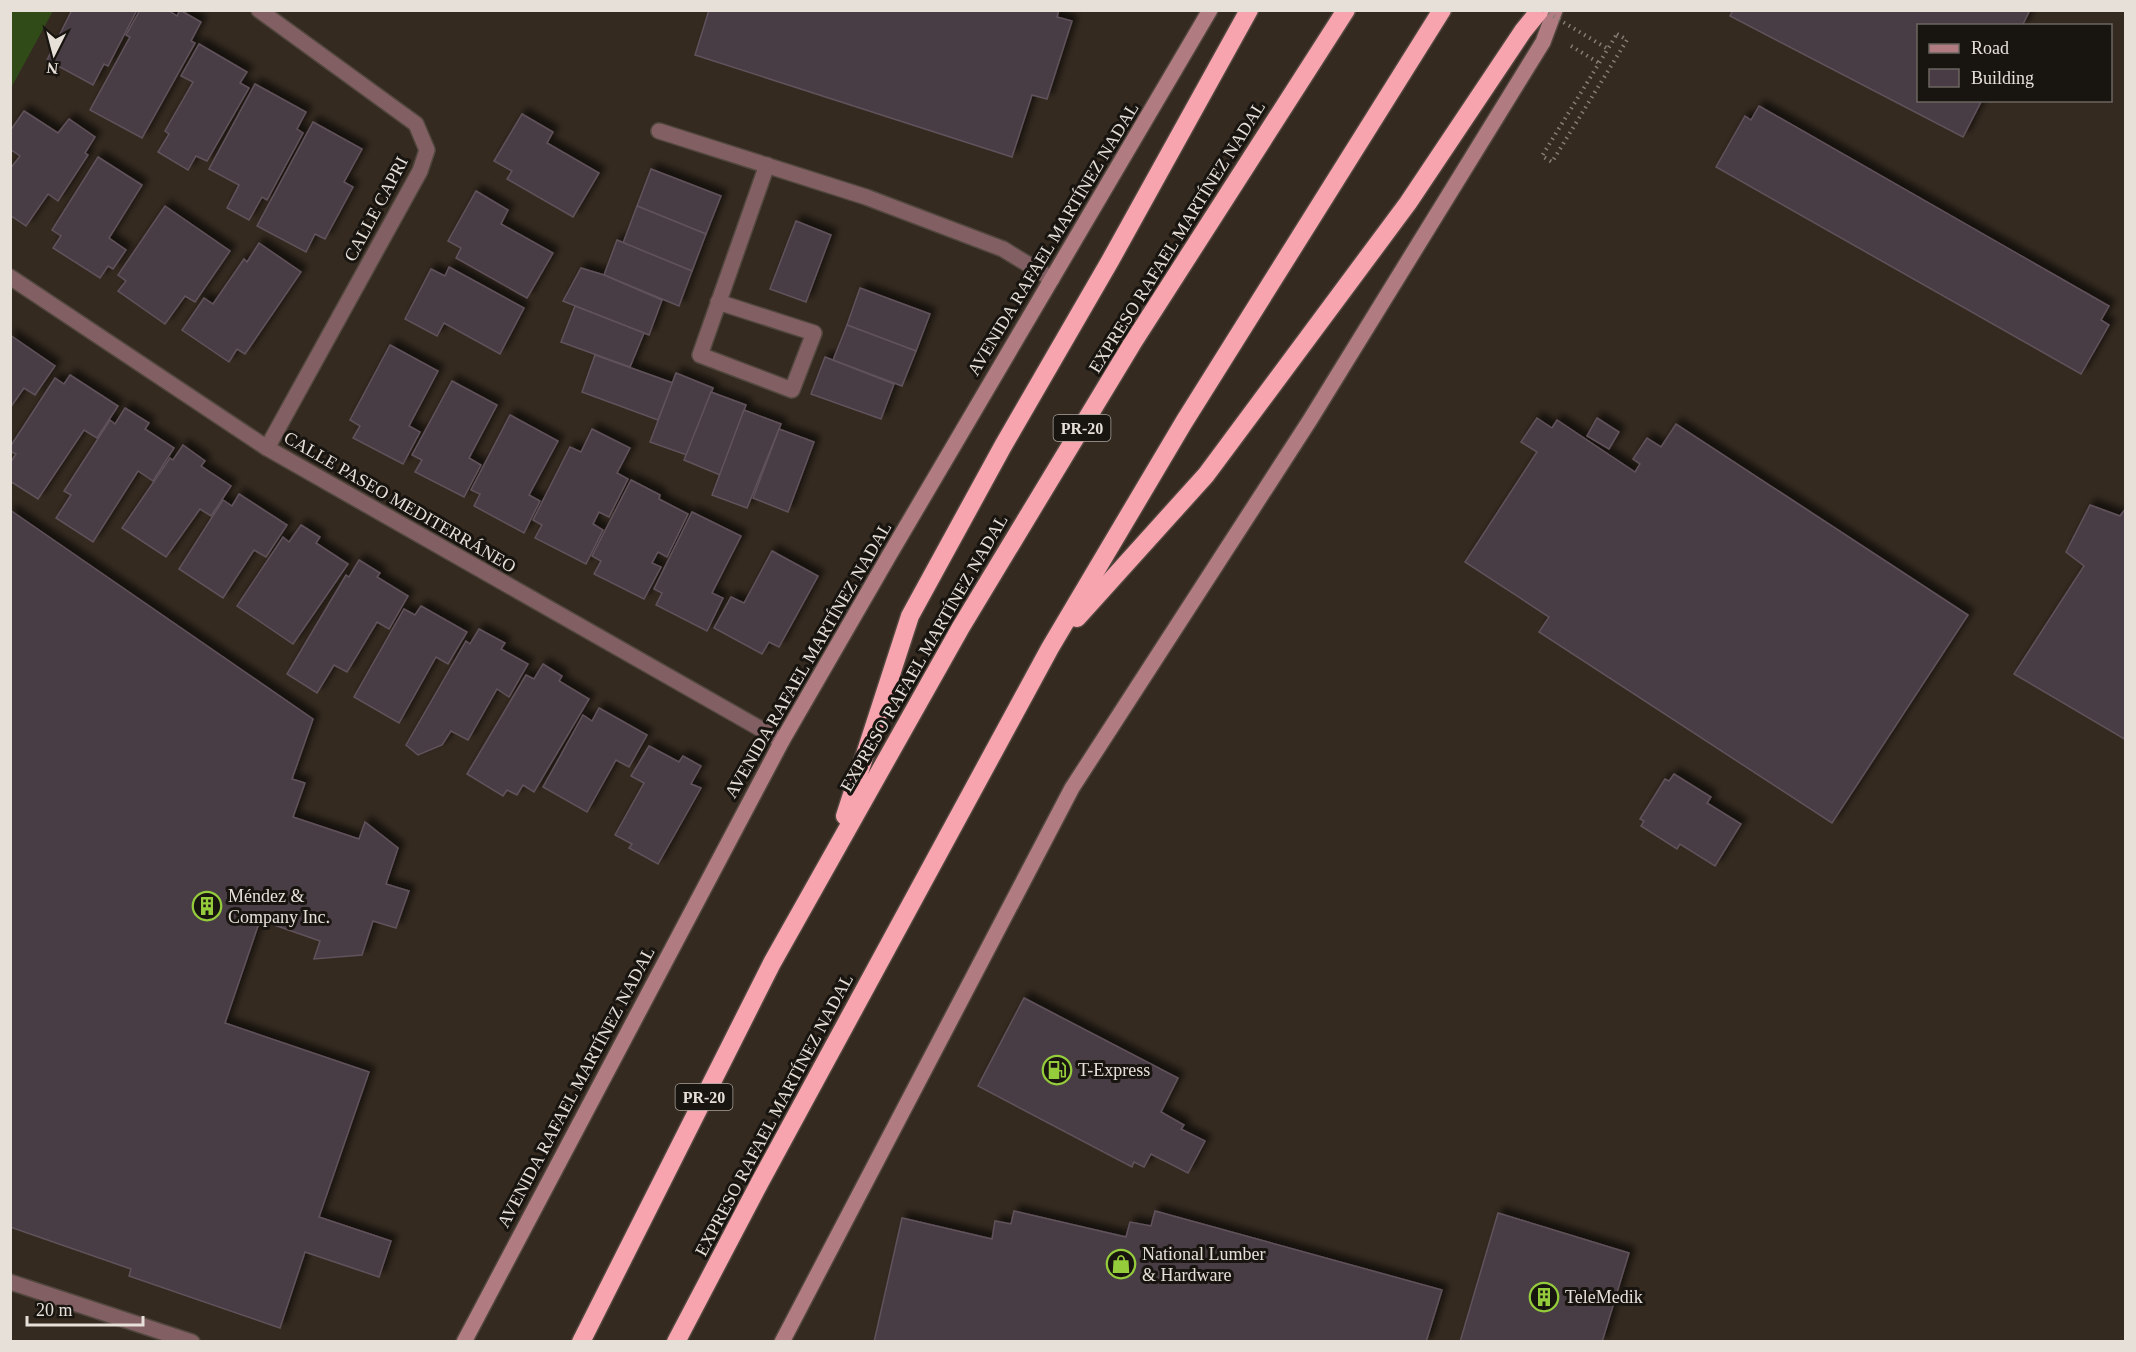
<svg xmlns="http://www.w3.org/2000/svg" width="2136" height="1352" font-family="Georgia,serif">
<defs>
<filter id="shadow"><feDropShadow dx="5.5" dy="-5.5" stdDeviation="3" flood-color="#0009"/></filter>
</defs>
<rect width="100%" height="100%" fill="#342a20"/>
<!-- green -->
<polygon fill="#304b18" points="11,10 53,11 11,88 10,11"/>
<!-- building -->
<g fill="#4a3c45" stroke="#60525b" stroke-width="1.5" filter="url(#shadow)">
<polygon points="72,10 137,10 108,66 104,64 93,85 47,60"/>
<polygon points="140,10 168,10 177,16 180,10 201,22 191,41 195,43 142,138 90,110 130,37 126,35"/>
<polygon points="709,10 1059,10 1057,17 1072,21 1047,99 1032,95 1012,157 695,55"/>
<polygon points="1733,10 2030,10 2022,26 1918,26 1918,100 1982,100 1963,137 1730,16"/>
<polygon points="199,44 247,72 240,83 249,88 207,161 196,156 188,170 158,152 169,134 165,131 193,82 181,76"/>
<polygon points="255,84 306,112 297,129 303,133 267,200 262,197 249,220 227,208 239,185 209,169"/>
<polygon points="1759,106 2109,306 2101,320 2109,325 2081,374 1716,167 1745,116 1751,120"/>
<polygon points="24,111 58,133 69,119 95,137 85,153 88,155 58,201 48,194 26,226 10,215 10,169 20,156 10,149 10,131"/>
<polygon points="522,114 553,132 547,143 599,173 573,217 507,179 512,171 494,161"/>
<polygon points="313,122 362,149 344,182 353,187 325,239 315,234 306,252 257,226"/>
<polygon points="98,157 142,185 109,238 126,250 113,269 108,266 100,278 53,248 61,236 52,230"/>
<polygon points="651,169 721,196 706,234 637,206"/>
<polygon points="476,191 508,210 501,224 553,253 527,298 456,258 461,248 448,241"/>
<polygon points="165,206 230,251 195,302 185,296 165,324 118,291 126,281 118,275"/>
<polygon points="637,206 706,234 692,271 623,243"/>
<polygon points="796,221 831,235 806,302 770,289"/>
<polygon points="617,240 692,271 679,306 604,275"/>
<polygon points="259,243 301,272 245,354 237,349 229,362 182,330 204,298 213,304 244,259 247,262"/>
<polygon points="449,267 524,308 500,354 444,323 437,336 405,319 431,269 445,276"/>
<polygon points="581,268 604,275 662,300 649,335 563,301"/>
<polygon points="860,288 930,314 916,351 847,325"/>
<polygon points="575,306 644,333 630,367 561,342"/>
<polygon points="847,325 916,351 902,386 833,360"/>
<polygon points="10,335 55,366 35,395 24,388 10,408"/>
<polygon points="390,345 438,371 409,426 420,432 403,464 353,438 360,426 350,420"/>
<polygon points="595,355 673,383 658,420 582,392"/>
<polygon points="825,357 894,384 881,419 811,394"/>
<polygon points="676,373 713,388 687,455 650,442"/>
<polygon points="70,375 118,406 97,438 84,430 38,499 10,481 10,463 16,454 10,451 10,447 55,378 64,384"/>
<polygon points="452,381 497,405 469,458 481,465 464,497 415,472 422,460 412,455"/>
<polygon points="711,392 746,405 720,475 684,460"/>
<polygon points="125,408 149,423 145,429 174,448 153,481 138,471 93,542 56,518 71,495 64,491 110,420 115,424"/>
<polygon points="744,410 781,424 747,508 712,495"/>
<polygon points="510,415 558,441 529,495 540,501 524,533 474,506 480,494 471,490"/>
<polygon points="1537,418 1552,428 1557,420 1635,472 1640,464 1633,459 1647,438 1661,447 1676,424 1968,615 1832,823 1539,632 1549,617 1465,562 1537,452 1521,442"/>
<polygon points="1597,418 1619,432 1609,449 1587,436"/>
<polygon points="592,429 630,448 617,473 628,479 609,517 599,512 593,524 603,530 586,564 535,538 542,525 533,520 570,447 581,452"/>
<polygon points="779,429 814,442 788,512 753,498"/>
<polygon points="183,445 205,461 201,466 231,486 211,516 200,509 166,557 122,528 170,458 173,460"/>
<polygon points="631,480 660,495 659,499 688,514 667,557 658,552 652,563 661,567 644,599 594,574 601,561 592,556"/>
<polygon points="239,494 287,525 266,557 254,550 223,598 179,569 223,500 232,506"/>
<polygon points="2090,505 2120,516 2126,508 2126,740 2014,674 2084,566 2066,552"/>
<polygon points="10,510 313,719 292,779 305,783 293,817 359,839 365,822 398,848 386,884 409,891 396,928 373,921 362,955 314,959 320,941 260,920 225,1023 369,1072 319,1217 391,1241 379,1277 305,1252 280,1328 129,1276 131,1269 10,1227"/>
<polygon points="692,512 741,536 712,593 723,598 707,631 656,605 662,593 654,589"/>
<polygon points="301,525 320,537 316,543 348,564 293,644 237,606 283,537 289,542"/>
<polygon points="772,551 818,576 779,647 769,642 762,654 714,628 731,597 744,603"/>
<polygon points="359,560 380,573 377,577 408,596 389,629 377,622 347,672 334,665 317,693 287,674 346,575 349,577"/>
<polygon points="421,606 467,632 448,664 436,657 399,723 354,697 404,609 415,615"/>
<polygon points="479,629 505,643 501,649 528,664 509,697 497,689 468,740 451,731 442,745 418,755 406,745 466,641 470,644"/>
<polygon points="543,664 562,676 559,681 589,699 534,792 523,785 517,795 507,790 503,796 467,774 526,675 534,679"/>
<polygon points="599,708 647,735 629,767 616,760 587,812 543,787 583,715 592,721"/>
<polygon points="649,746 679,762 683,756 701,766 691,784 701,788 658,864 629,848 632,844 615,835 644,783 631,776"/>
<polygon points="1674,774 1711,797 1707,803 1741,824 1715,866 1680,844 1677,849 1641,826 1644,821 1640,819 1665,779 1669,781"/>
<polygon points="1024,998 1178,1078 1161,1112 1184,1125 1181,1129 1205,1141 1188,1173 1151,1154 1144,1167 1134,1162 1132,1167 978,1086"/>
<polygon points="1014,1211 1126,1237 1130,1222 1151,1226 1155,1211 1442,1290 1426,1342 874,1342 902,1218 992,1239 995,1221 1011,1224"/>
<polygon points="1498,1213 1629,1253 1602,1342 1460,1342"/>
</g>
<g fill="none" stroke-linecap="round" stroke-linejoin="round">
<!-- lane casing -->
<g stroke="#51473e" stroke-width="18">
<polyline id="lane" points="718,302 814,333 792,390 700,355 767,165"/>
</g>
<!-- street casing -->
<g stroke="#51473e" stroke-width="18">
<g id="street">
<polyline points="259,10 416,124 427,150 420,171 267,448"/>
<polyline points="659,131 866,197 1003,249 1052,279"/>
<polyline points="10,277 267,448 782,741"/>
<polyline points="10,1282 192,1342"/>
</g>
</g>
<!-- secondary casing -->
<g stroke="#51473e" stroke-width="18">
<g id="secondary">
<polyline points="464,1342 782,741 890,554 1210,10"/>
<polyline points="782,1342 1072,788 1310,420 1543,42 1555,10"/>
</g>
</g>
<!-- highway casing -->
<g stroke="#51473e" stroke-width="21">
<g id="highway">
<polyline points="1077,618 1206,475 1408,203 1523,31 1540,10"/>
<polyline points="845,816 910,616 1003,446 1110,261 1249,10"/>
<polyline points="581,1342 772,963 961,627 1132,344 1346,10"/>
<polyline points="676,1342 760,1182 1050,648 1184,422 1442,10"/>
</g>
</g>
<!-- path -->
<g stroke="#867d74" stroke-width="4" stroke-dasharray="1.5 4.5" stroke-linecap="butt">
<polygon points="1617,34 1627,40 1552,162 1542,156"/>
<polyline points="1571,46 1599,63"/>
</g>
<!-- lane -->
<use href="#lane" stroke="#825f63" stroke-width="15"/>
<!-- street -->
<use href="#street" stroke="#825f63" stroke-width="15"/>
<!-- secondary -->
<use href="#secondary" stroke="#b17b82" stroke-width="15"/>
<!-- highway -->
<use href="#highway" stroke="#f8a4af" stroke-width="18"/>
<!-- path-bridge -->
<polyline stroke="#867d74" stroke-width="4" stroke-dasharray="1.5 4.5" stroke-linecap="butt" points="1543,10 1608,49"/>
</g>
<!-- icons -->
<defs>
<g id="building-ring" transform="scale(1.5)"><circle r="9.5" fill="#18140f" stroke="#94cc3c" stroke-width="1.5"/><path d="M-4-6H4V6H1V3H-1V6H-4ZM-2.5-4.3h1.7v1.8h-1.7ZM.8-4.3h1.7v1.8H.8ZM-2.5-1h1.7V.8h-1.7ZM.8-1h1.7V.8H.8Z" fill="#94cc3c"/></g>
<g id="fuel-ring" transform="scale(1.5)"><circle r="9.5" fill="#18140f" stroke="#94cc3c" stroke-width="1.5"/><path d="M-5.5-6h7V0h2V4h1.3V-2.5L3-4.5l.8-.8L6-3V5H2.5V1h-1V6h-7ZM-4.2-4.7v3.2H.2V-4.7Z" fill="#94cc3c"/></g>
<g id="shop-ring" transform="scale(1.5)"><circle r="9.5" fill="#18140f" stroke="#94cc3c" stroke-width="1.5"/><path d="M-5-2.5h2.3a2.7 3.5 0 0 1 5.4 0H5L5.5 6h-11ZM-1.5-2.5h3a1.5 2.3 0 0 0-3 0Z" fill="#94cc3c"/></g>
</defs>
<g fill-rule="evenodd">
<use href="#building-ring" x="207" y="906"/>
<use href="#fuel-ring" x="1057" y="1070"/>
<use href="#shop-ring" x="1121" y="1264"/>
<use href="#building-ring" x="1544" y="1297"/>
</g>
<g text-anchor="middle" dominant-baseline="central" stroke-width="6" stroke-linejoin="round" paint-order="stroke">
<!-- shield labels -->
<g fill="#18140f" stroke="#a9a39c" stroke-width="1.5">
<rect x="1053.5" y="415" width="57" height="26" rx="4.5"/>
<rect x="675.5" y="1084" width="57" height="26" rx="4.5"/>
</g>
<g font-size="16" font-weight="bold" fill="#e7e0d9">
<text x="1082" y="428">PR-20</text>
<text x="704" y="1097">PR-20</text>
</g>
<!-- street labels -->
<g font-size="18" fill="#e7e0d9" stroke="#18140f">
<text transform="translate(376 209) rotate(-62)">CALLE CAPRI</text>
<text transform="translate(1177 237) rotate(-58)">EXPRESO RAFAEL MARTÍNEZ NADAL</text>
<text transform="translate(1053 239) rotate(-59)">AVENIDA RAFAEL MARTÍNEZ NADAL</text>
<text transform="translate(400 502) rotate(30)">CALLE PASEO MEDITERRÁNEO</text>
<text transform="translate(924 653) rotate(-60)">EXPRESO RAFAEL MARTÍNEZ NADAL</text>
<text transform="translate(808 660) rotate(-60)">AVENIDA RAFAEL MARTÍNEZ NADAL</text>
<text transform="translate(576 1087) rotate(-62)">AVENIDA RAFAEL MARTÍNEZ NADAL</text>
<text transform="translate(774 1115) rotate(-62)">EXPRESO RAFAEL MARTÍNEZ NADAL</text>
</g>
<!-- poi labels -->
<g font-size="18" fill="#e7e0d9" stroke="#18140f" text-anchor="start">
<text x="228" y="896">Méndez &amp;<tspan x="228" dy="21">Company Inc.</tspan></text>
<text x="1078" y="1070">T-Express</text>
<text x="1142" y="1254">National Lumber<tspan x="1142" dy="21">&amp; Hardware</tspan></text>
<text x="1565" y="1297">TeleMedik</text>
</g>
</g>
<!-- border -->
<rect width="2136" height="1352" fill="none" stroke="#e7e0d9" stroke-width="24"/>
<!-- legend -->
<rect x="1917" y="24" width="195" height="78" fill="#18140f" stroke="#6b6660" stroke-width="1.5"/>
<rect x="1929" y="44" width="30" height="9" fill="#b17b82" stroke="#6b6660" stroke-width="1.5"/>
<text x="1971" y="54" font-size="18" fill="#e7e0d9">Road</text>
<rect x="1929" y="69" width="30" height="18" fill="#4a3c45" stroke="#6b6660" stroke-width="1.5"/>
<text x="1971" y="84" font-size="18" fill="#e7e0d9">Building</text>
<!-- north arrow -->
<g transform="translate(54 54) rotate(186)" stroke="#18140f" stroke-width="4.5" paint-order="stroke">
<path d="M0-4.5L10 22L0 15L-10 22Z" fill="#e7e0d9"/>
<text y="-9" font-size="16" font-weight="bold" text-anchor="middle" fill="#e7e0d9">N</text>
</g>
<!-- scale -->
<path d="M27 1316v9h116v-9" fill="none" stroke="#e7e0d9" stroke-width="3"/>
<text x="36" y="1316" font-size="18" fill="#e7e0d9" stroke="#18140f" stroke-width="4.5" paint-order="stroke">20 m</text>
</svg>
